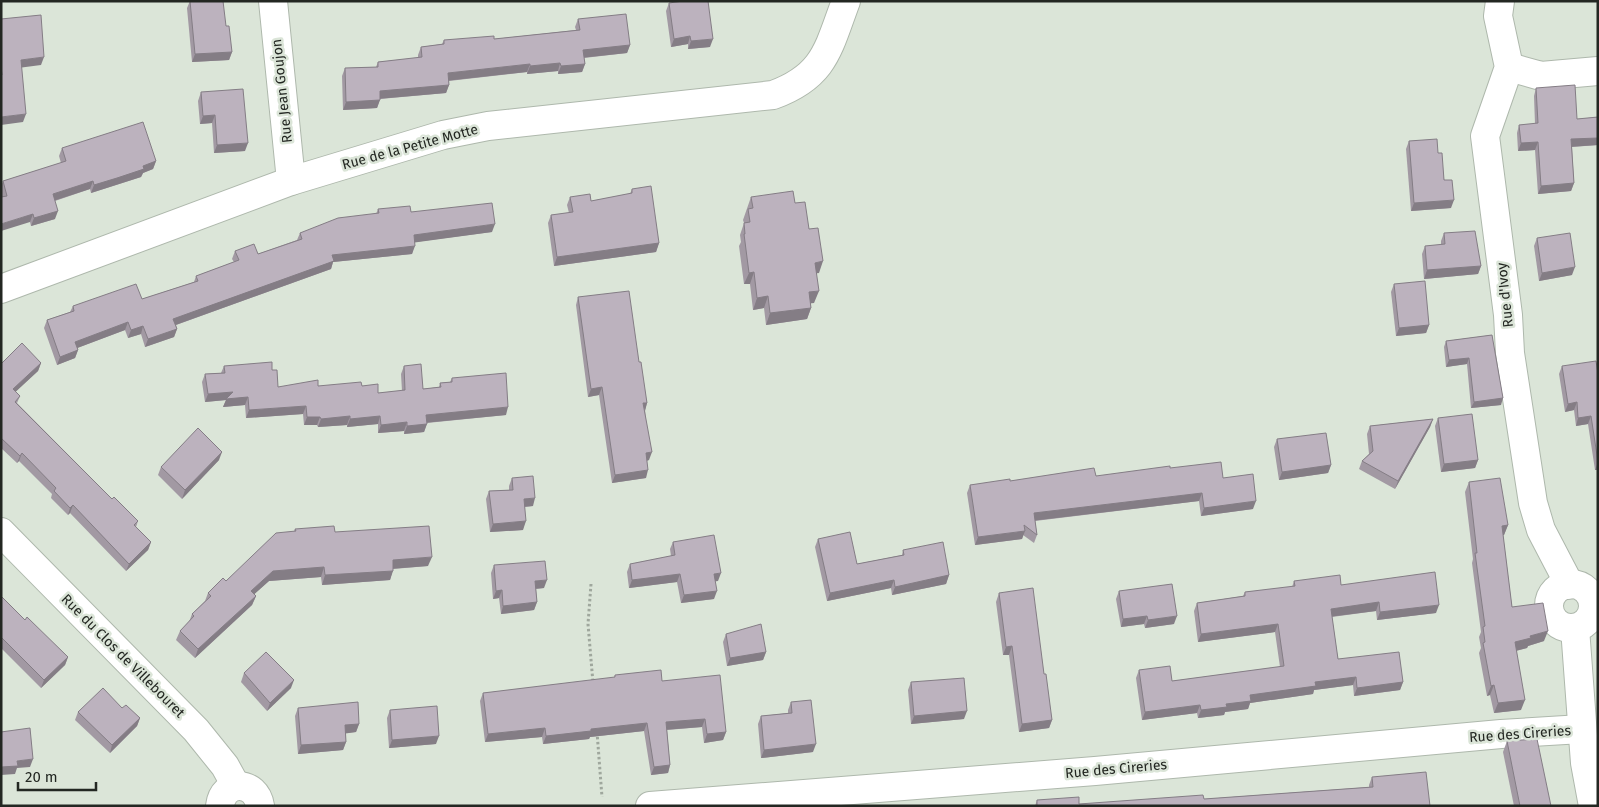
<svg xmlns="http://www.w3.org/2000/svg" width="1599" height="807" font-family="'Fira Sans',sans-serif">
<rect width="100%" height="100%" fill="#dbe5d8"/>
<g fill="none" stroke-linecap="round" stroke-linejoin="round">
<!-- minor casing -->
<g stroke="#aeb8ac" stroke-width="30">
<g id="minor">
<polyline points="273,1 291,181"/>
<polyline points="1500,1 1498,16 1509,67 1485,136 1508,315 1510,353 1533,503 1541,530 1565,576 1568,585"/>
<polyline points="1509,67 1541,76 1598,71"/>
<path d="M1,289l290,-108 152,-46 45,-9 285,-31c52,-19 55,-46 73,-94"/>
<polyline points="1,532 196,730 225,766 236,786"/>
<circle cx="1571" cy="606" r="22"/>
<polyline points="1575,628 1585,763 1593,806"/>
<path d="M220,806c3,-27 36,-26 40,0"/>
<polyline points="650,806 1095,771 1501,734 1582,729"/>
</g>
</g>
<!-- path -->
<g stroke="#9fa79d" stroke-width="3" stroke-dasharray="2.5 2.5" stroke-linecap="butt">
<polyline points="591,584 588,624 593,683"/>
<polyline points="597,732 602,797"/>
</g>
<!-- minor -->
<use href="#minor" stroke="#fff" stroke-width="28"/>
</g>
<!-- wall -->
<g fill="#a299a3">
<polygon points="190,1 226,26 232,52 229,60 192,62 187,8"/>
<polygon points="669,3 710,47 688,49 688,44 671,47 666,11"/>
<polygon points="578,19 630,45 627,53 584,58 585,64 582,72 558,74 558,71 527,74 527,72 449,81 449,85 446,93 380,99 377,108 343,110 342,76 345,68 376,67 378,62 418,58 418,55 421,47 442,44 444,40 494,39 576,30 575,27"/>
<polygon points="1536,88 1577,119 1598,117 1598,145 1572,147 1574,183 1571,191 1538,194 1535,150 1518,151 1517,133 1519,125 1535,124 1534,96"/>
<polygon points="201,92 245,151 214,153 212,123 200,124 198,101"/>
<polygon points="1409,141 1438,153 1451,208 1411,211 1406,149"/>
<polygon points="62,148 156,161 153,169 143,173 141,177 91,193 90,189 55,201 55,219 31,226 30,222 2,197 1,193 1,186 3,181 61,163 59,156"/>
<polygon points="632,189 659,243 656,252 554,266 548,223 551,215 569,213 567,205 570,197 591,201 630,194"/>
<polygon points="751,197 795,203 809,229 819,273 816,273 814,303 811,303 811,308 807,319 766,325 764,308 753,310 750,284 744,284 739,246 741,242 740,235 744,223 743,220"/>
<polygon points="378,209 411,212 492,232 415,242 412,254 333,262 331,269 176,325 177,329 174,337 145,347 141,334 128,338 125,330 77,348 78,350 75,358 57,365 44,328 47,320 70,312 73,306 142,299 194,282 196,276 234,262 232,259 235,251 258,254 297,240 300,233 376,214"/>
<polygon points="1444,233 1481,266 1478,274 1424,279 1422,254 1425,246 1441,245 1441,241"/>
<polygon points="1537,238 1572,275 1539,281 1534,246"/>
<polygon points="1394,284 1429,325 1426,333 1396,336 1391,292"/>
<polygon points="578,297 639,362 647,403 645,410 649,460 647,461 646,478 612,483 599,395 588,397 576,305"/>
<polygon points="1492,335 1501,405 1471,408 1467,364 1446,367 1444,347 1446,341"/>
<polygon points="41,363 38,371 15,392 20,396 17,403 112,499 138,521 136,527 151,542 148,550 126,571 70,513 68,515 51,498 52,494 19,461 17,463 1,448 1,364"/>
<polygon points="224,366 272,370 278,387 362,386 378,393 402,391 401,374 404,366 423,389 439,387 440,383 450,382 452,378 506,415 427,423 424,432 404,434 404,431 378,433 378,424 347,427 347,425 318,427 317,425 304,425 303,414 246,418 245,405 223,407 226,400 205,402 202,382 205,374 221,373"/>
<polygon points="1562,366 1598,374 1598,470 1595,470 1588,424 1576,426 1574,410 1565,412 1559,374"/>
<polygon points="1438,418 1478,460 1475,468 1441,472 1435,426"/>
<polygon points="1433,419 1430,427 1395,489 1359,469 1362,461 1369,454 1367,434 1370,426"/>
<polygon points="1277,439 1331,465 1328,473 1279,480 1274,447"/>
<polygon points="219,460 182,499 158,475 161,467"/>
<polygon points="1096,476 1223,478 1253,509 1201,516 1199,501 1035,521 1037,535 1034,543 1023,535 1022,539 975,545 967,493 970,485 1010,481"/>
<polygon points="512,478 533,506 525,507 523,530 490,532 486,499 489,491 509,490 509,486"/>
<polygon points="1469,482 1508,525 1504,535 1503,535 1512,607 1544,641 1528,646 1527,648 1516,651 1521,710 1494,713 1490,695 1487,696 1479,653 1481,648 1479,637 1481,632 1472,563 1473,559 1465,492"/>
<polygon points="295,529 335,532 428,566 393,569 390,580 322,585 321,577 269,581 254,594 256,596 252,605 195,658 176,640 180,631 189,622 192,614 205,601 208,593 226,581 294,531"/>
<polygon points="818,539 857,564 902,555 903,550 949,575 946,584 892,595 891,588 827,601 815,547"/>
<polygon points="673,542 718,581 715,581 714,599 681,603 677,582 629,588 627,572 630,564 671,556 670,549"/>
<polygon points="494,565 544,588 536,589 537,602 534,610 501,614 499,598 493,599 491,573"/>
<polygon points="1294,581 1341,585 1436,613 1377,620 1376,611 1332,617 1338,659 1403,682 1400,690 1354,696 1353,685 1314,690 1313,694 1250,703 1248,709 1225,712 1224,715 1198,718 1197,713 1142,720 1136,678 1139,670 1172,681 1280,667 1275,632 1198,642 1194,611 1197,603 1243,596 1245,592 1292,587"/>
<polygon points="1119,591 1174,624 1145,628 1144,624 1121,627 1116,599"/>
<polygon points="999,593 1052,720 1049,728 1019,732 1009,655 1003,655 996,602"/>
<polygon points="1,596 25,620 68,657 65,665 41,688 1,648"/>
<polygon points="726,634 766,652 763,660 727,666 723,642"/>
<polygon points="244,673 291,688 267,711 241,682"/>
<polygon points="615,675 662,681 726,732 723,740 704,743 702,727 667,730 670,765 668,773 651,775 644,731 590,737 589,739 543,744 542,737 485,742 480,701 483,693 614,678"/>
<polygon points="911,682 964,719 911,724 908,690"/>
<polygon points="791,702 813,752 761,758 758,724 761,716 788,713 788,710"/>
<polygon points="122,708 140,718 137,726 110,753 75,720 78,712"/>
<polygon points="298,708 359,724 356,732 346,733 346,742 343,750 298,754 295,716"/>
<polygon points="390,710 436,744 389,748 387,718"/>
<polygon points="1507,741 1551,806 1514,806 1503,752"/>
<polygon points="1372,777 1430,806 1035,806 1037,800 1079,804 1204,799 1369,787 1369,785"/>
</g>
<!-- shaded-wall -->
<g fill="#847d85">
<polygon points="690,36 688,44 671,47 674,39"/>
<polygon points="713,39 710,47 688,49 691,41"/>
<polygon points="630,45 627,53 580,58 583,50"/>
<polygon points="232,52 229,60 192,62 195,54"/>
<polygon points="44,57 41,65 18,68 21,60"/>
<polygon points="560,63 558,71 527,74 530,66"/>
<polygon points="530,64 527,72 445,81 448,73"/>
<polygon points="585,64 582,72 558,74 561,66"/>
<polygon points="449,85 446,93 377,99 380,91"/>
<polygon points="380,100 377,108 343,110 346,102"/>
<polygon points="26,114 23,122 1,125 1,117"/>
<polygon points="215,115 212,123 200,124 203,116"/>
<polygon points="1598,138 1598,145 1568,147 1571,139"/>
<polygon points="1538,142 1535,150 1518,151 1521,143"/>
<polygon points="248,143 245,151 214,153 217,145"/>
<polygon points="156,161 153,169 143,173 141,177 91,193 94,185 143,166"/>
<polygon points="93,181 90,189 50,202 53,194"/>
<polygon points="1574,183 1571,191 1538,194 1541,186"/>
<polygon points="1454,200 1451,208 1411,211 1414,203"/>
<polygon points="58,211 55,219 31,226 34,218"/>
<polygon points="33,214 30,222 1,231 1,224"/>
<polygon points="495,224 492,232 411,243 414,235"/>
<polygon points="659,243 656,252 554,266 557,257"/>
<polygon points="415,246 412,254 333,262 331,269 170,327 173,319 332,255"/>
<polygon points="823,261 819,273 811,274 815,263"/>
<polygon points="1481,266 1478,274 1424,279 1427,270"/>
<polygon points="1575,267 1572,275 1539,281 1542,273"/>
<polygon points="754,272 750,284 744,284 749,273"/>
<polygon points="819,291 814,303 805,304 809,292"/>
<polygon points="768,296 764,308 753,310 757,298"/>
<polygon points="811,308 807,319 766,325 770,313"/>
<polygon points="128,322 125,330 72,350 75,342"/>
<polygon points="1429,325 1426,333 1396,336 1399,328"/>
<polygon points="143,326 141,334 128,338 131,330"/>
<polygon points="177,329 174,337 145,347 148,339"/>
<polygon points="78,350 75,358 57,365 60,357"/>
<polygon points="1469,358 1467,364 1446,367 1449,360"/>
<polygon points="41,363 38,371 10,397 13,389"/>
<polygon points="602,387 599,395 588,397 591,389"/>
<polygon points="233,392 248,397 245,405 223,407 226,400 205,402 208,394"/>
<polygon points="1503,398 1501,405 1471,408 1474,402"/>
<polygon points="1577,402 1574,410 1565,412 1568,404"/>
<polygon points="643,403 647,403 645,411"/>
<polygon points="306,406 303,414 246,418 249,410"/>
<polygon points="508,407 506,415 423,423 426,415"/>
<polygon points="350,416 347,425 318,427 321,419"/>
<polygon points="380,416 378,424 347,427 350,419"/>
<polygon points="1591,416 1588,424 1576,426 1578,418"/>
<polygon points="307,417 320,417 317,425 304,425"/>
<polygon points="1433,419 1430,427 1395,489 1398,481"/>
<polygon points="407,422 404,431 378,433 381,425"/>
<polygon points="427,424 424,432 404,434 407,426"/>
<polygon points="222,452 219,460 182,499 185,490"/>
<polygon points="652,452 649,460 643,461 646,453"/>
<polygon points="22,453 19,461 17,463 20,456"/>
<polygon points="1478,460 1475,468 1441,472 1444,464"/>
<polygon points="1598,462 1598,470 1595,470"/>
<polygon points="1331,465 1328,473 1279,480 1282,472"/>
<polygon points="648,470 646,478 612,483 615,475"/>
<polygon points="1202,493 1199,501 1031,521 1034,513"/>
<polygon points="535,498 533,506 521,507 524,499"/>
<polygon points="1256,501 1253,509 1201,516 1204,508"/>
<polygon points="73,505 70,513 68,515 70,508"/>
<polygon points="526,521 523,530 490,532 493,524"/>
<polygon points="1508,525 1504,535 1498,536 1502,526"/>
<polygon points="1025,531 1022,539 975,545 978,537"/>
<polygon points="151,542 148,550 126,571 129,564"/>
<polygon points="432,557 428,566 389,569 393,560"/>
<polygon points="324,567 321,577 269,581 248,600 251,591 273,571"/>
<polygon points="393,571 390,580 322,585 325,575"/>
<polygon points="721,573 718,581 711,582 714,574"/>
<polygon points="680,574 677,582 629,588 632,580"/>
<polygon points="949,575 946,584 892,595 895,587"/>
<polygon points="547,580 544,588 532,589 535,581"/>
<polygon points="894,580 891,588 827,601 830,593"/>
<polygon points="502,590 499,598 493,599 496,591"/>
<polygon points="717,591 714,599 681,603 684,595"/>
<polygon points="256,596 252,605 195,658 198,649"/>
<polygon points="537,602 534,610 501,614 503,606"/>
<polygon points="1379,602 1376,611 1328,617 1331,609"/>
<polygon points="1439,605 1436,613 1377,620 1380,612"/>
<polygon points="1147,616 1144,624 1121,627 1123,619"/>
<polygon points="1177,616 1174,624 1145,628 1148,620"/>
<polygon points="1278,624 1275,632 1198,642 1201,634"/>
<polygon points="1548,631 1544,641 1528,646 1527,648 1511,652 1515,642 1530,636"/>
<polygon points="1012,646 1009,655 1003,655 1006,647"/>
<polygon points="766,652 763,660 727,666 730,658"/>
<polygon points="68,657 65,665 41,688 44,680"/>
<polygon points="1356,677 1353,685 1314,690 1313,694 1250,703 1248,709 1225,712 1224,715 1198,718 1201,710 1226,704 1250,695 1315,682"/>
<polygon points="294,680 291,688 267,711 270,703"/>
<polygon points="1403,682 1400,690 1354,696 1357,688"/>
<polygon points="1494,685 1490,695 1487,696 1491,686"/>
<polygon points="1525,700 1521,710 1494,713 1498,703"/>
<polygon points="1200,705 1197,713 1142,720 1145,712"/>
<polygon points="967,711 964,719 911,724 914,716"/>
<polygon points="140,718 137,726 110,753 112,745"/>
<polygon points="705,719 702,727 663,730 666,722"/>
<polygon points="1052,720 1049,728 1019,732 1022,724"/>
<polygon points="647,723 644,731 590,737 589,739 543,744 546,736 591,729"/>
<polygon points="359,724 356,732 342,734 345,725"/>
<polygon points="545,728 542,737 485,742 488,734"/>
<polygon points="726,732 723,740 704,743 707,734"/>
<polygon points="439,736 436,744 389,748 392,740"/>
<polygon points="346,742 343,750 298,754 301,745"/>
<polygon points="816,744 813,752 761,758 764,750"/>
<polygon points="33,759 30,767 17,768 15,774 1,775 1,767 17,761"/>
<polygon points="670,765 668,773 651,775 654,767"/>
</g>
<!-- building -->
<g fill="#bcb2be" stroke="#847d85">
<polygon points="190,1 223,1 226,26 229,26 232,52 195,54"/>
<polygon points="683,1 708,1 713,39 691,41 690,36 674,39 669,3"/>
<polygon points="626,14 630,45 583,50 585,64 561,66 560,63 530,66 530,64 448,73 449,85 380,91 380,100 346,102 345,68 378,67 378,62 422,57 421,47 444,44 444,40 494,36 494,39 580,30 578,19"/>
<polygon points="41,15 44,57 21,60 26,114 1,117 1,75 2,75 1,67 1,19"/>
<polygon points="1575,85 1577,119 1598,117 1598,138 1571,139 1574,183 1541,186 1538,142 1521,143 1519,125 1538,123 1536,88"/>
<polygon points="243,89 248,143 217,145 215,115 203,116 201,92"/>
<polygon points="143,122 156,161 143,166 144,169 117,178 94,185 93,181 53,194 58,211 34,218 33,214 1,224 1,197 7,196 3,181 66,161 62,148"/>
<polygon points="1437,139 1438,153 1442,153 1444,180 1452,180 1454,200 1414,203 1409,141"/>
<polygon points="651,186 659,243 557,257 551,215 573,212 570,197 590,194 591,201 632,193 632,189"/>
<polygon points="793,191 795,203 805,202 809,229 818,228 823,261 815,263 819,291 809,292 811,308 770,313 768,296 757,298 754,272 749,273 744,234 745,234 744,223 750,222 748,209 753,208 751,197"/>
<polygon points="492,203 495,224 414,235 415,246 332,255 334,261 173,319 177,329 148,339 143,326 131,330 128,322 75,342 78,350 60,357 47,320 74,311 73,306 136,284 142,299 198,281 196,276 239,260 235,251 254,244 258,254 302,239 300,233 338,218 379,213 378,209 410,206 411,212"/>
<polygon points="1475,231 1481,266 1427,270 1425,246 1445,244 1444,233"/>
<polygon points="1570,233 1575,267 1542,273 1537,238"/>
<polygon points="1425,281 1429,325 1399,328 1394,284"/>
<polygon points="629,291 639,362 641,362 647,403 643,403 652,452 646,453 648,470 615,475 602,387 591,389 578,297"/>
<polygon points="1492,335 1503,398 1474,402 1469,358 1449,360 1446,341"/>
<polygon points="22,343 41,363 13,389 20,396 15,402 112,499 114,497 138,521 134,525 151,542 129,564 73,505 70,508 54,491 56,488 22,453 20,456 1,438 1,364"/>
<polygon points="1596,361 1598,374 1598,462 1591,416 1578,418 1577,402 1568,404 1562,366"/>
<polygon points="272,362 272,370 277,370 278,387 318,380 318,386 361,382 362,386 378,384 378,393 405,390 404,366 421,364 423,389 441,387 440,383 452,382 452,378 506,373 508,407 426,415 427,424 407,426 407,422 381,425 380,416 350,419 350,416 321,419 320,417 307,417 306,406 249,410 248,397 226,399 233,392 208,394 205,374 225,373 224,366"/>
<polygon points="1472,414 1478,460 1444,464 1438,418"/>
<polygon points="1433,419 1398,481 1362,461 1373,451 1370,426"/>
<polygon points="198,428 222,452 185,490 161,467"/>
<polygon points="1326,433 1331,465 1282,472 1277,439"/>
<polygon points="1221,462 1223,478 1253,474 1256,501 1204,508 1202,493 1034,513 1037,535 1024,525 1025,531 978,537 970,485 1010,479 1010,481 1094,468 1096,476 1170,466 1170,468"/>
<polygon points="533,476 535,498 524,499 526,521 493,524 489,491 513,490 512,478"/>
<polygon points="1500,478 1508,525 1502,526 1512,607 1543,603 1548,631 1530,636 1531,638 1515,642 1525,700 1498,703 1494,685 1491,686 1483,643 1485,642 1483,627 1485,626 1475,553 1477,553 1469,482"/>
<polygon points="334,526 335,532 429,526 432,557 393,560 393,571 325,575 324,567 273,571 251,591 256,596 198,649 180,631 194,616 192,614 211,596 208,593 223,578 226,581 276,533 296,531 295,529"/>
<polygon points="850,532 857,564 904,555 903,550 943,542 949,575 895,587 894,580 830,593 818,539"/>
<polygon points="714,535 721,573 714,574 717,591 684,595 680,574 632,580 630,564 675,555 673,542"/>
<polygon points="545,561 547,580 535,581 537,602 503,606 502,590 496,591 494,565"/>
<polygon points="1435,572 1439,605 1380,612 1379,602 1331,609 1338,659 1399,652 1403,682 1357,688 1356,677 1315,682 1316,686 1250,695 1251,701 1226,704 1227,707 1201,710 1200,705 1145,712 1139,670 1170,666 1172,681 1284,666 1278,624 1201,634 1197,603 1245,596 1245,592 1295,586 1294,581 1340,575 1341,585"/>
<polygon points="1172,584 1177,616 1148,620 1147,616 1123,619 1119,591"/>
<polygon points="1033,588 1044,674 1046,674 1052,720 1022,724 1012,646 1006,647 999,593"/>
<polygon points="1,596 25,620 27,617 68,657 44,680 1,637"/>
<polygon points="761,624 766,652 730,658 726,634"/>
<polygon points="266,652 294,680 270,703 244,673"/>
<polygon points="661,670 662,681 720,675 726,732 707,734 705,719 666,722 670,765 654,767 647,723 591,729 591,731 546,736 545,728 488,734 483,693 615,677 615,675"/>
<polygon points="964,678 967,711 914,716 911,682"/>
<polygon points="103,688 122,708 126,705 140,718 112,745 78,712"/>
<polygon points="811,700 816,744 764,750 761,716 792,713 791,702"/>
<polygon points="358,702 359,724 345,725 346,742 301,745 298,708"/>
<polygon points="437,706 439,736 392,740 390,710"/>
<polygon points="30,728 33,759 17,761 18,766 1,767 1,732"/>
<polygon points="1537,739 1551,806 1520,806 1507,741"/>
<polygon points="1426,772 1430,806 1037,806 1037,800 1079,797 1079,804 1203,795 1204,799 1373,787 1372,777"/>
</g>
<g text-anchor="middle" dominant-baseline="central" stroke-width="5" stroke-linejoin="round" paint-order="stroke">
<!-- street labels -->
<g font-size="14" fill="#232722" stroke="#dbe5d8">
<text transform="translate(282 91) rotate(-96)">Rue Jean Goujon</text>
<text transform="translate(410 147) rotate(-15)">Rue de la Petite Motte</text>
<text transform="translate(1505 295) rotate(-96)">Rue d'Ivoy</text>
<text transform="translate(123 656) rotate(45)">Rue du Clos de Villebouret</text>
<text transform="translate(1520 734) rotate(-4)">Rue des Cireries</text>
<text transform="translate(1116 769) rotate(-5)">Rue des Cireries</text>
</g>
</g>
<!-- border -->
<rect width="1599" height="807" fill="none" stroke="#232722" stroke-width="5"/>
<!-- scale -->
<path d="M18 782v8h78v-8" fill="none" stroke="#232722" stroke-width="2.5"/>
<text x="25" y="782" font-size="15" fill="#232722" stroke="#dbe5d8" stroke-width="4" paint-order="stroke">20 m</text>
</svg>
